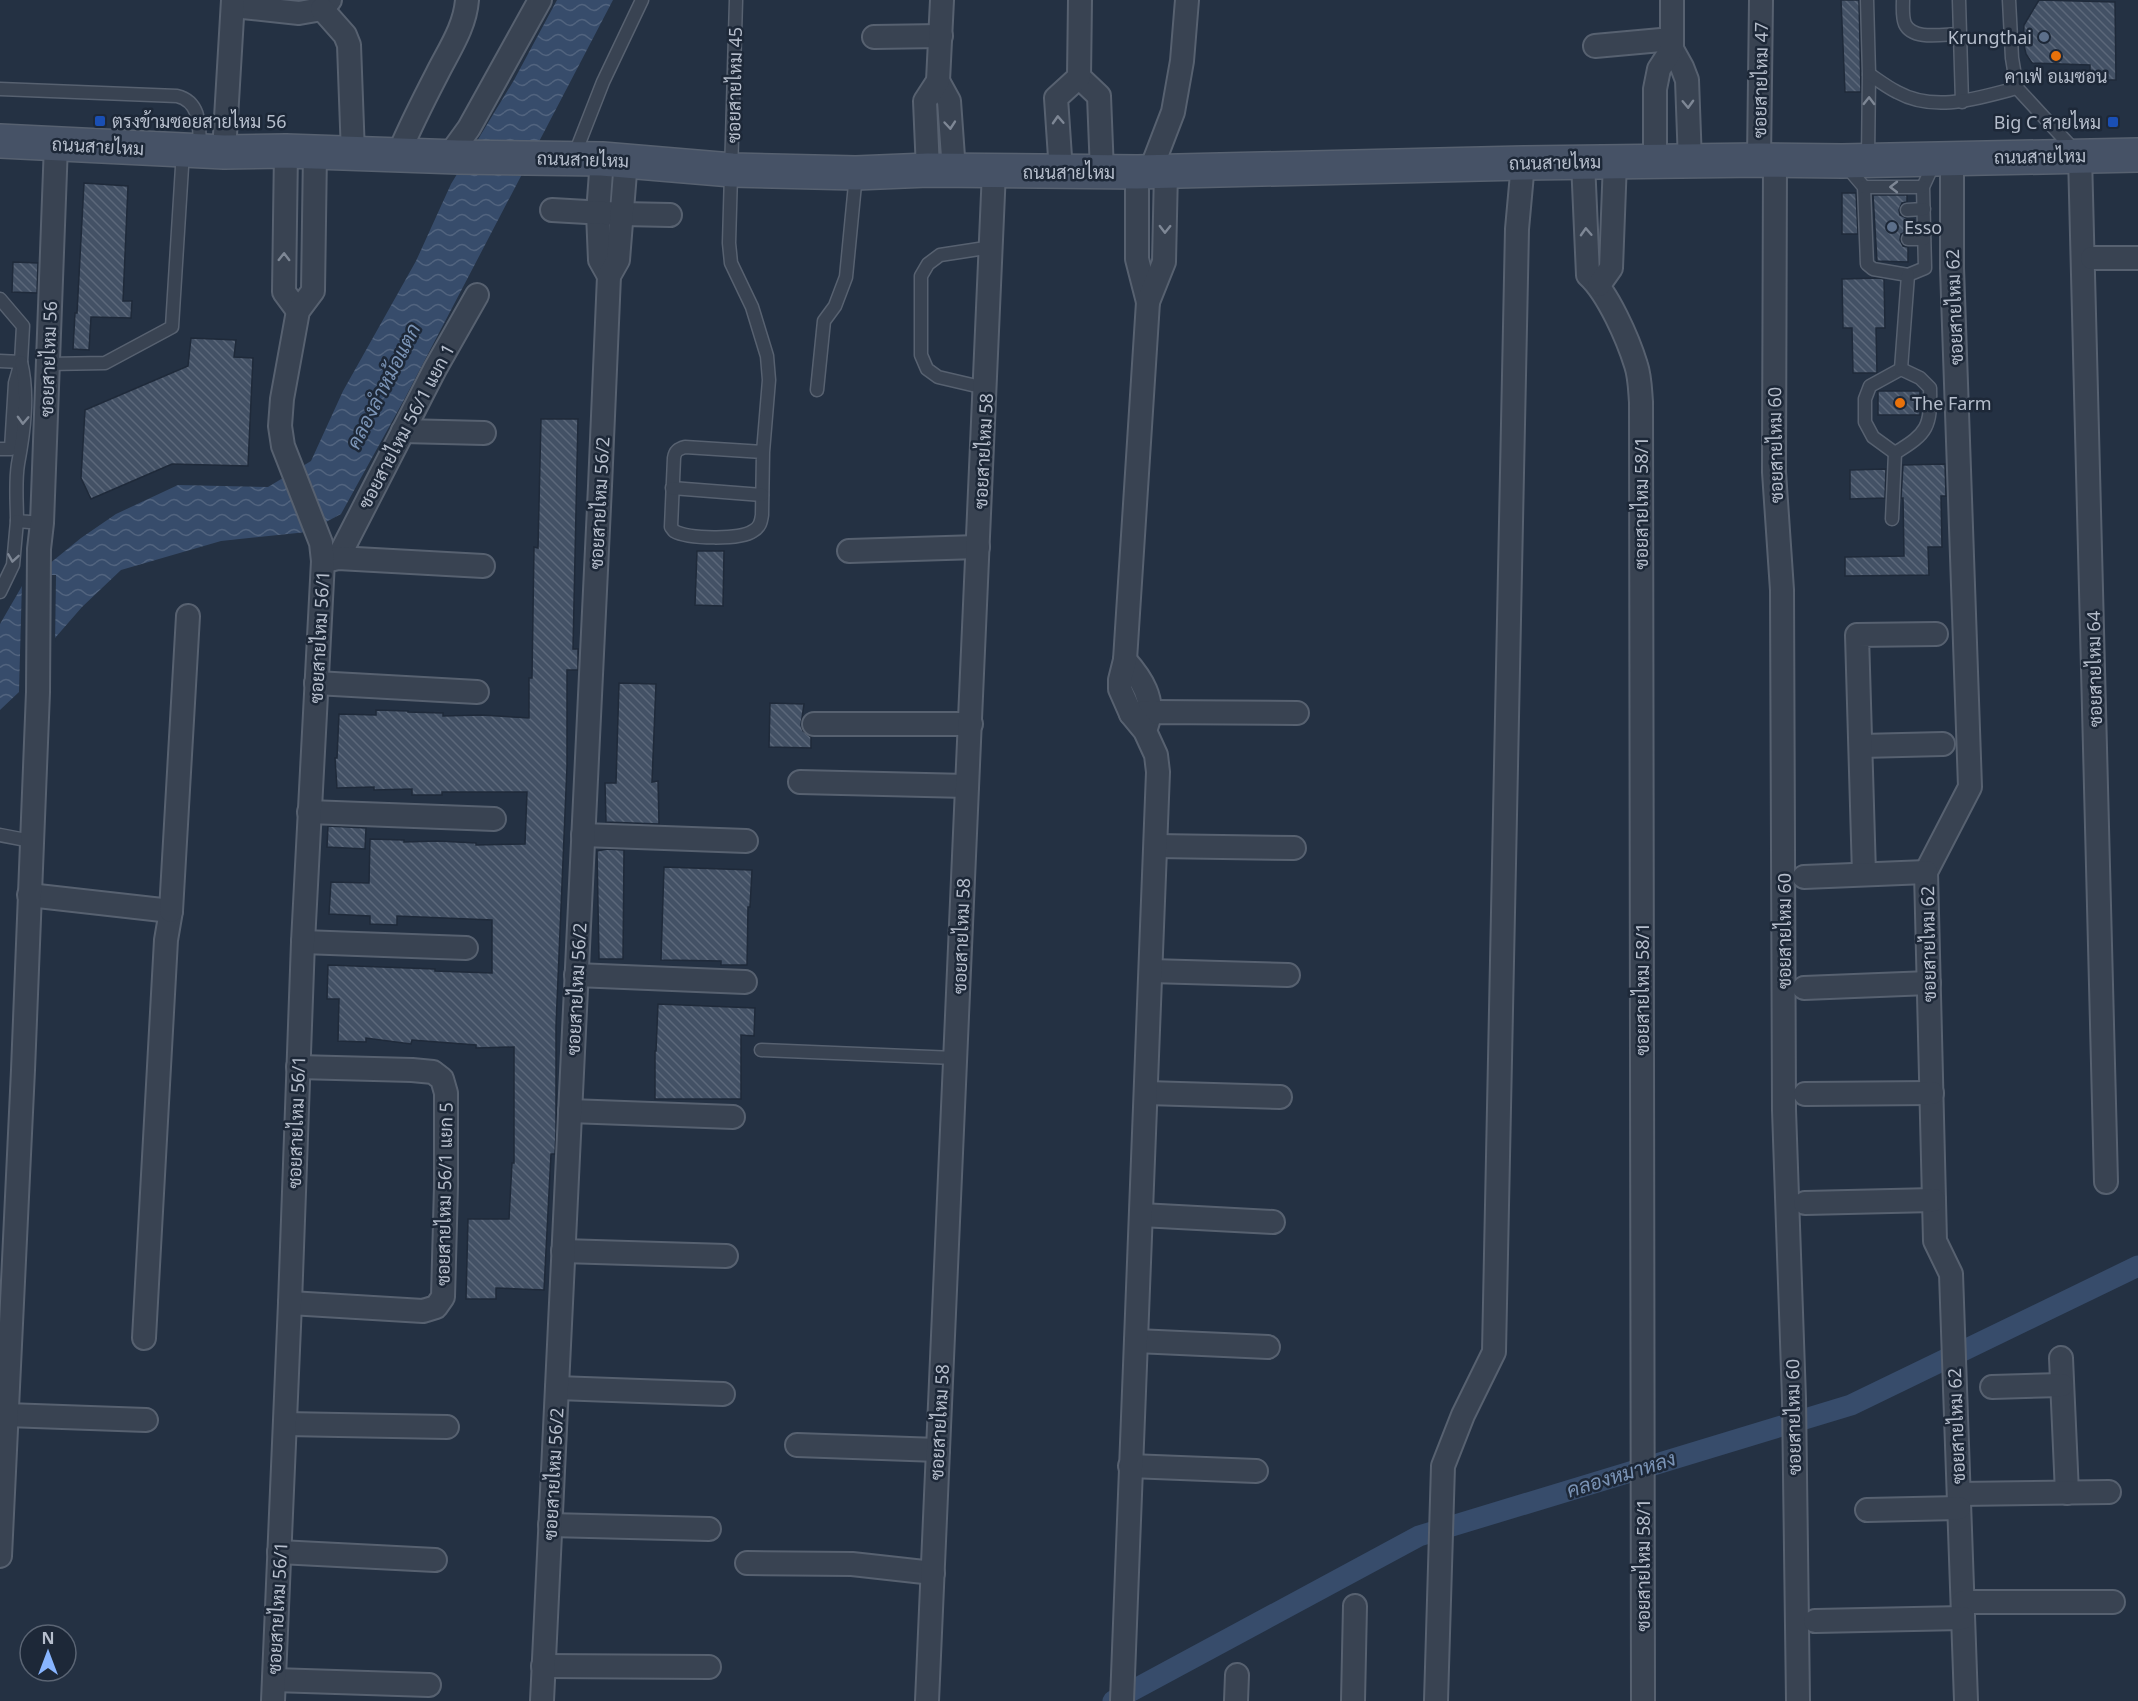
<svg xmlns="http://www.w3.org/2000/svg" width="2138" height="1701" font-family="'Noto Sans',Sarabun,sans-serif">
<defs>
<pattern id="water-waves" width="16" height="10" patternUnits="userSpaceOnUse" patternTransform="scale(1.5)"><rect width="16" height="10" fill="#374c6b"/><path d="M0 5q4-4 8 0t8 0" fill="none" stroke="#52647f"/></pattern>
<pattern id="building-back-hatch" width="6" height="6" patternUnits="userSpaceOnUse" patternTransform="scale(1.5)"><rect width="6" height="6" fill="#435165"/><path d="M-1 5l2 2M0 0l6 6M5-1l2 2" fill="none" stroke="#5c687a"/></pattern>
</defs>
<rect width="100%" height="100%" fill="#243143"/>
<!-- water -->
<polygon fill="url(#water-waves)" points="557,0 613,0 405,398 341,514 307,532 221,541 121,570 82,607 55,638 19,692 0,710 0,624 22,586 81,538 116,514 178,485 268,487 311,461 343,391 416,261 451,184 514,80"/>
<!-- pier -->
<polygon fill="#243143" points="31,575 56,575 55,644 22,692 19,692 22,582"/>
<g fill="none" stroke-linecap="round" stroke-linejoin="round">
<!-- canal -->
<polyline stroke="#374c6b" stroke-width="21" points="1113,1701 1419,1536 1851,1405 2138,1266"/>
</g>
<!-- building -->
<g fill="url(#building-back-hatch)" stroke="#1f2a3a" stroke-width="1.5">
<polygon points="1841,0 1859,0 1861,92 1845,92"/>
<polygon points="2039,0 2115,2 2116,80 2090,80 2090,65 2032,63 2026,54 2023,41 2024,25"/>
<polygon points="84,183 128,186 123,301 132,301 131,318 91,317 89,350 73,349 75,313 77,313"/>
<polygon points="1842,193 1856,193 1858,234 1842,234"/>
<polygon points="1873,195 1907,195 1907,202 1902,203 1899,210 1900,215 1907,218 1908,231 1901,234 1900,240 1903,246 1908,247 1908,262 1877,261"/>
<polygon points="13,262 38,263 37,293 12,292"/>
<polygon points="1878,278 1884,279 1885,328 1876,328 1877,373 1853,373 1852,328 1843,328 1842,279"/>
<polygon points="191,338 236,340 234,357 253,358 248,466 172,464 91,499 81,478 85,410 188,366"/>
<rect x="1878" y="391" width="42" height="24"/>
<polygon points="541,419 578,419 573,649 578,649 578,670 567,670 567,766 556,1026 556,1133 555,1154 551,1154 544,1290 496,1288 496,1299 466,1299 468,1219 509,1219 512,1163 514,1163 514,1047 476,1048 476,1045 412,1040 411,1044 366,1038 366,1042 338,1041 339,999 327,999 328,965 435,969 435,971 492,973 492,920 397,916 397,925 370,924 370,916 329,914 331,882 369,883 370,839 404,840 404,842 438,841 476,843 476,845 525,844 527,792 442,792 442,795 412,795 412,789 374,790 374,787 337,788 335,758 337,758 339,714 376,715 376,710 408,711 408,712 443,713 443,716 481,715 529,718 529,678 532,678 534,547 538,548"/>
<polygon points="1945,464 1946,496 1941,496 1942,547 1928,547 1929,575 1845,576 1845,557 1904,556 1903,498 1901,498 1903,465"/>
<polygon points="1886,469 1885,498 1850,499 1850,470"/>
<polygon points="697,551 724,551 723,606 695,605"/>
<polygon points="619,683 656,684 652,782 658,781 659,824 606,822 605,783 616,783"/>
<polygon points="770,703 804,704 801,725 803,731 811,737 811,748 769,747"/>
<polygon points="328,826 366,828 365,849 327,847"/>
<polygon points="607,849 624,850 623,959 599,959 597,851"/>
<polygon points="664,867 752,870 750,907 748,907 747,965 721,965 721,961 661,960"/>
<polygon points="658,1004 755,1008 754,1036 741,1035 741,1099 655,1099 655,1051 656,1051"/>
</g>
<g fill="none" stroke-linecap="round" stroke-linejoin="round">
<!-- service casing -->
<g stroke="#576170" stroke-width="15">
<g id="service">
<path d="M736,0l-7,243 2,20 21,44 15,49 2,24 -6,72 -1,63c-1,7 -2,12 -9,16 -13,9 -65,8 -79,0l-3,-4 3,-69c1,-7 4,-9 11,-11l78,5"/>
<polyline points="1867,0 1869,74 1868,159"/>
<path d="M1903,0c0,7 -1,17 2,24 8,17 39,10 54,10"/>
<polyline points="1959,0 1962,102"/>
<polyline points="2009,0 2012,58 2017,88 2076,152"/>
<path d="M1869,74c9,6 18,13 28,18 38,21 81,6 120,-4"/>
<path d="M0,89l177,7c25,6 22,32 23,54"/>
<polyline points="574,156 603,82 642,0"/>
<polyline points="1847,167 1864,187 1867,264 1873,269 1908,275 1925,268 1923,187 1934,163"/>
<polyline points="1864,187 1923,187"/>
<polyline points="1907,210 1924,209"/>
<polyline points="1908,239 1924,239"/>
<polyline points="0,299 23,326 21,362 15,383 11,449 0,449"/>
<polyline points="0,361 21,362"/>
<path d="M21,362c8,33 3,70 -3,102 -3,18 -1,39 -1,57l25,2"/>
<polyline points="47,364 105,363 172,327 183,151"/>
<path d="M1901,369l19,9 10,10c1,39 -2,45 -35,65l-22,-16 -8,-15v-23l5,-13z"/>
<polyline points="1901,369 1908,275"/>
<polyline points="985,388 938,377 927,369 921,355 921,276 928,264 940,255 992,247"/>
<polyline points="817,390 824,321 835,306 846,277 856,174"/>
<polyline points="672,488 762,495"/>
<polyline points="1892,519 1895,453"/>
<polyline points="0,592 13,565 17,521"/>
<polyline points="0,835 31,841"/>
<polyline points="761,1050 955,1058"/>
</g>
</g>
<!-- minor casing -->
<g stroke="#576170" stroke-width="26">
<g id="minor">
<polyline points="233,6 299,13 322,9 330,0"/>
<polyline points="322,9 345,35 349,45 353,154"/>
<polyline points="874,37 941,36"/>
<polyline points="1595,46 1672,39"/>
<polyline points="1672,49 1682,67 1687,80 1690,162"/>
<polyline points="1079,77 1099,96 1102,172"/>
<polyline points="938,81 949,101 954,171"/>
<polyline points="286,151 284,292 298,311"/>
<polyline points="224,152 233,0"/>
<path d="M398,155c12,-28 25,-54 39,-81 12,-24 28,-47 30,-74"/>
<polyline points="2080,156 2106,1182"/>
<polyline points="448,157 469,128 540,0"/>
<polyline points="1952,158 1952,268 1970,787 1926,872 1935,1241 1951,1274 1966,1701"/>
<polyline points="602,159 598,213 600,260 609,276"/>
<polyline points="1759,160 1761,0"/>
<polyline points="1775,160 1774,472 1782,590 1784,1110 1794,1399 1798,1701"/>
<path d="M1583,162l5,113c20,18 40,64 48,90 4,12 4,25 5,37l2,1299"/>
<polyline points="1655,162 1655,89 1659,69 1672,49 1672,0"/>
<polyline points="928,170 925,101 938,81 942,0"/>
<polyline points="1061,172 1056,98 1079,77 1080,0"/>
<polyline points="1137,172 1137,259 1148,302"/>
<polyline points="1150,172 1173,112 1182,61 1187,0"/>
<polyline points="552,210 622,214 670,215"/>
<polyline points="2092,258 2138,258"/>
<polyline points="1599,285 1611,268 1615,161"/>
<polyline points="403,431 484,433"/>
<polyline points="849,551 978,547"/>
<polyline points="338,558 435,369 477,295"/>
<polyline points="325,561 338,558 483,566"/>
<path d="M1125,660c16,18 31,40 22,65"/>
<polyline points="316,683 477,692"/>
<polyline points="1131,714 1150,712 1297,713"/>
<polyline points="814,724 971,724"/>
<polyline points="1861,746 1943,744"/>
<polyline points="800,782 967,786"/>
<polyline points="309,812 494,819"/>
<polyline points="583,835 746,841"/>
<polyline points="1156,846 1294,848"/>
<polyline points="1864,874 1857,635 1936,634"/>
<polyline points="1804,877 1926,872"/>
<polyline points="29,895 171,911 166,940 144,1338"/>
<polyline points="171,911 188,616"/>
<polyline points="303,942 466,948"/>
<polyline points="1151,971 1288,975"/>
<polyline points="576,975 745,982"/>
<polyline points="1804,988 1929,983"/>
<polyline points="1147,1093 1280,1097"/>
<polyline points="1805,1094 1932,1093"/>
<polyline points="570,1111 733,1117"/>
<polyline points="1805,1203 1934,1200"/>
<polyline points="1141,1215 1273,1222"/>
<polyline points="563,1251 726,1256"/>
<polyline points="290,1303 423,1311 436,1307 443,1297 446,1186 446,1093 442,1079 433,1072 412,1070 298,1067"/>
<polyline points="1136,1341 1268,1347"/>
<polyline points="2061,1358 2067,1493"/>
<polyline points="1992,1387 2062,1385"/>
<polyline points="557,1388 723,1394"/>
<polyline points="7,1415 146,1420"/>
<polyline points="285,1424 447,1427"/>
<polyline points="797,1445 938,1450"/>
<polyline points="1130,1466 1256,1471"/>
<polyline points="1959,1494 2109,1492"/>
<polyline points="1867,1510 1959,1508"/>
<polyline points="550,1525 709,1529"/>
<polyline points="279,1552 435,1560"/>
<polyline points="0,1556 23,1070 38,692 39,549 42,523 56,144"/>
<polyline points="747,1563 852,1564 933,1573"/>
<polyline points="1963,1602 2113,1602"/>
<polyline points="1815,1621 1963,1618"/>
<polyline points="543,1666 709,1667"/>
<polyline points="274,1680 429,1685"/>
<polyline points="273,1701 290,1303 303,942 323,561 321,543 283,446 280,426 282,399 298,311 313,291 315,152"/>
<polyline points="542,1701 600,486 609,276 618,260 626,160"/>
<polyline points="927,1701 994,171"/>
<polyline points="1122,1701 1158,772 1156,755 1145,731 1131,714 1120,689 1120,680 1125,660 1148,302 1164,262 1166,171"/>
<polyline points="1236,1701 1237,1675"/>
<polyline points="1353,1701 1355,1606"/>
<polyline points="1436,1701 1443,1466 1463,1415 1494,1352 1517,229 1523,163"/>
</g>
</g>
<!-- secondary casing -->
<g stroke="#576170" stroke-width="36">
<polyline id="secondary" points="0,141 224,152 286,151 458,157 602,159 732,170 856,173 928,170 1137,172 1523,163 1759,160 1842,161 2138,155"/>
</g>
<!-- service -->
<use href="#service" stroke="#394352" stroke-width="12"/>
<!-- minor -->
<use href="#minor" stroke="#394352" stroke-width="22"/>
<!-- secondary -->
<use href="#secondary" stroke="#465266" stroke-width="33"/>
</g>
<!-- one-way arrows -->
<defs><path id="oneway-chevron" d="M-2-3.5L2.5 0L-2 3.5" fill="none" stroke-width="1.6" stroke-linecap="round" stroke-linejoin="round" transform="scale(1.5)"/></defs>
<g stroke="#7e8795">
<use href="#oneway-chevron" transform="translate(1869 101) rotate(-89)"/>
<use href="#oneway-chevron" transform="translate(1688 104) rotate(88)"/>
<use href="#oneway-chevron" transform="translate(1058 120) rotate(-93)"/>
<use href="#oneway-chevron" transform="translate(950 125) rotate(85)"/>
<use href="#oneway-chevron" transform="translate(1894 187) rotate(180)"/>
<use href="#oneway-chevron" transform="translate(1165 229) rotate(91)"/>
<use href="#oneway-chevron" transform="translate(1586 232) rotate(-93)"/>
<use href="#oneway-chevron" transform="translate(284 257) rotate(-89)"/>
<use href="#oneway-chevron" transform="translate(23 420) rotate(92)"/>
<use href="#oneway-chevron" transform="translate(13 558) rotate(99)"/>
</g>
<!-- markers -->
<g fill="#5c6f8a" stroke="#1d2838" stroke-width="2">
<circle cx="2044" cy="37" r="6"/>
<circle cx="1892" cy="227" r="6"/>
</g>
<g fill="#e8710a" stroke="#1d2838" stroke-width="2">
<circle cx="2056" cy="56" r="6"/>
<circle cx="1900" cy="403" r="6"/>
</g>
<g fill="#1a4fb4" stroke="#1d2838" stroke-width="2">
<rect x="94" y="115" width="12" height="12" rx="3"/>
<rect x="2107" y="116" width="12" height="12" rx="3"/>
</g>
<g text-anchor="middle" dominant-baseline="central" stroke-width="5" stroke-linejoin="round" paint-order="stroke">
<!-- poi labels -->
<g font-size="18" fill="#b6becc" stroke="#1d2838" text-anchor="start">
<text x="2032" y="37" text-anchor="end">Krungthai</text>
<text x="2056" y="76" text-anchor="middle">คาเฟ่ อเมซอน</text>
<text x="112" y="121">ตรงข้ามซอยสายไหม 56</text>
<text x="2101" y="122" text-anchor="end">Big C สายไหม</text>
<text x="1904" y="227">Esso</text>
<text x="1912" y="403">The Farm</text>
</g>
<!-- street labels -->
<g font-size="18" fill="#b6becc" stroke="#1d2838">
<text transform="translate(1760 80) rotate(-89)">ซอยสายไหม 47</text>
<text transform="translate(734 85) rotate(-89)">ซอยสายไหม 45</text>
<text transform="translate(98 146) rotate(3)">ถนนสายไหม</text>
<text transform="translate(2040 156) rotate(-1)">ถนนสายไหม</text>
<text transform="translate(583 159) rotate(2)">ถนนสายไหม</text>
<text transform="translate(1555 162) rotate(-1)">ถนนสายไหม</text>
<text x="1069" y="172">ถนนสายไหม</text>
<text transform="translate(1954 307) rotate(-92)">ซอยสายไหม 62</text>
<text transform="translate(48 359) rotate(-88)">ซอยสายไหม 56</text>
<text transform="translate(406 426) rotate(-62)">ซอยสายไหม 56/1 แยก 1</text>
<text transform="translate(1775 445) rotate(-91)">ซอยสายไหม 60</text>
<text transform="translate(983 451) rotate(-87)">ซอยสายไหม 58</text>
<text transform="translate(599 503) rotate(-87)">ซอยสายไหม 56/2</text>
<text transform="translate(1641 503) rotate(-90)">ซอยสายไหม 58/1</text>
<text transform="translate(319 637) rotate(-87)">ซอยสายไหม 56/1</text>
<text transform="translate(2094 669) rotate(-91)">ซอยสายไหม 64</text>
<text transform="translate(1784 931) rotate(-90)">ซอยสายไหม 60</text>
<text transform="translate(961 936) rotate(-88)">ซอยสายไหม 58</text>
<text transform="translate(1928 944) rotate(-91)">ซอยสายไหม 62</text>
<text transform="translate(576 989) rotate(-87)">ซอยสายไหม 56/2</text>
<text transform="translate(1642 989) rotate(-90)">ซอยสายไหม 58/1</text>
<text transform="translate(296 1122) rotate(-88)">ซอยสายไหม 56/1</text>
<text transform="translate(444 1194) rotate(-89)">ซอยสายไหม 56/1 แยก 5</text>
<text transform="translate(1793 1417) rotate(-91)">ซอยสายไหม 60</text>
<text transform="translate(939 1422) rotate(-87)">ซอยสายไหม 58</text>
<text transform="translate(1956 1426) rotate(-92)">ซอยสายไหม 62</text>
<text transform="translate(553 1474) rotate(-87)">ซอยสายไหม 56/2</text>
<text transform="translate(1643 1565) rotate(-90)">ซอยสายไหม 58/1</text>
<text transform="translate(277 1608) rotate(-87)">ซอยสายไหม 56/1</text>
</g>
<!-- water labels -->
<g font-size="20" font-style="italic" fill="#7b94b6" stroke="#1d2838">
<text transform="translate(383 386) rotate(-63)">คลองลำหม้อแตก</text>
<text transform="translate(1621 1474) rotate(-17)">คลองหมาหลง</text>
</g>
</g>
<!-- north arrow -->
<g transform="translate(48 1653)"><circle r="28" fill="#1d2838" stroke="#5a6473" stroke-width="1.5"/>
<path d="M0-4.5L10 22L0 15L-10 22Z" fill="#88b5ff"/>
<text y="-9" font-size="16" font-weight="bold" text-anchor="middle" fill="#b6becc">N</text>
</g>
</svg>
